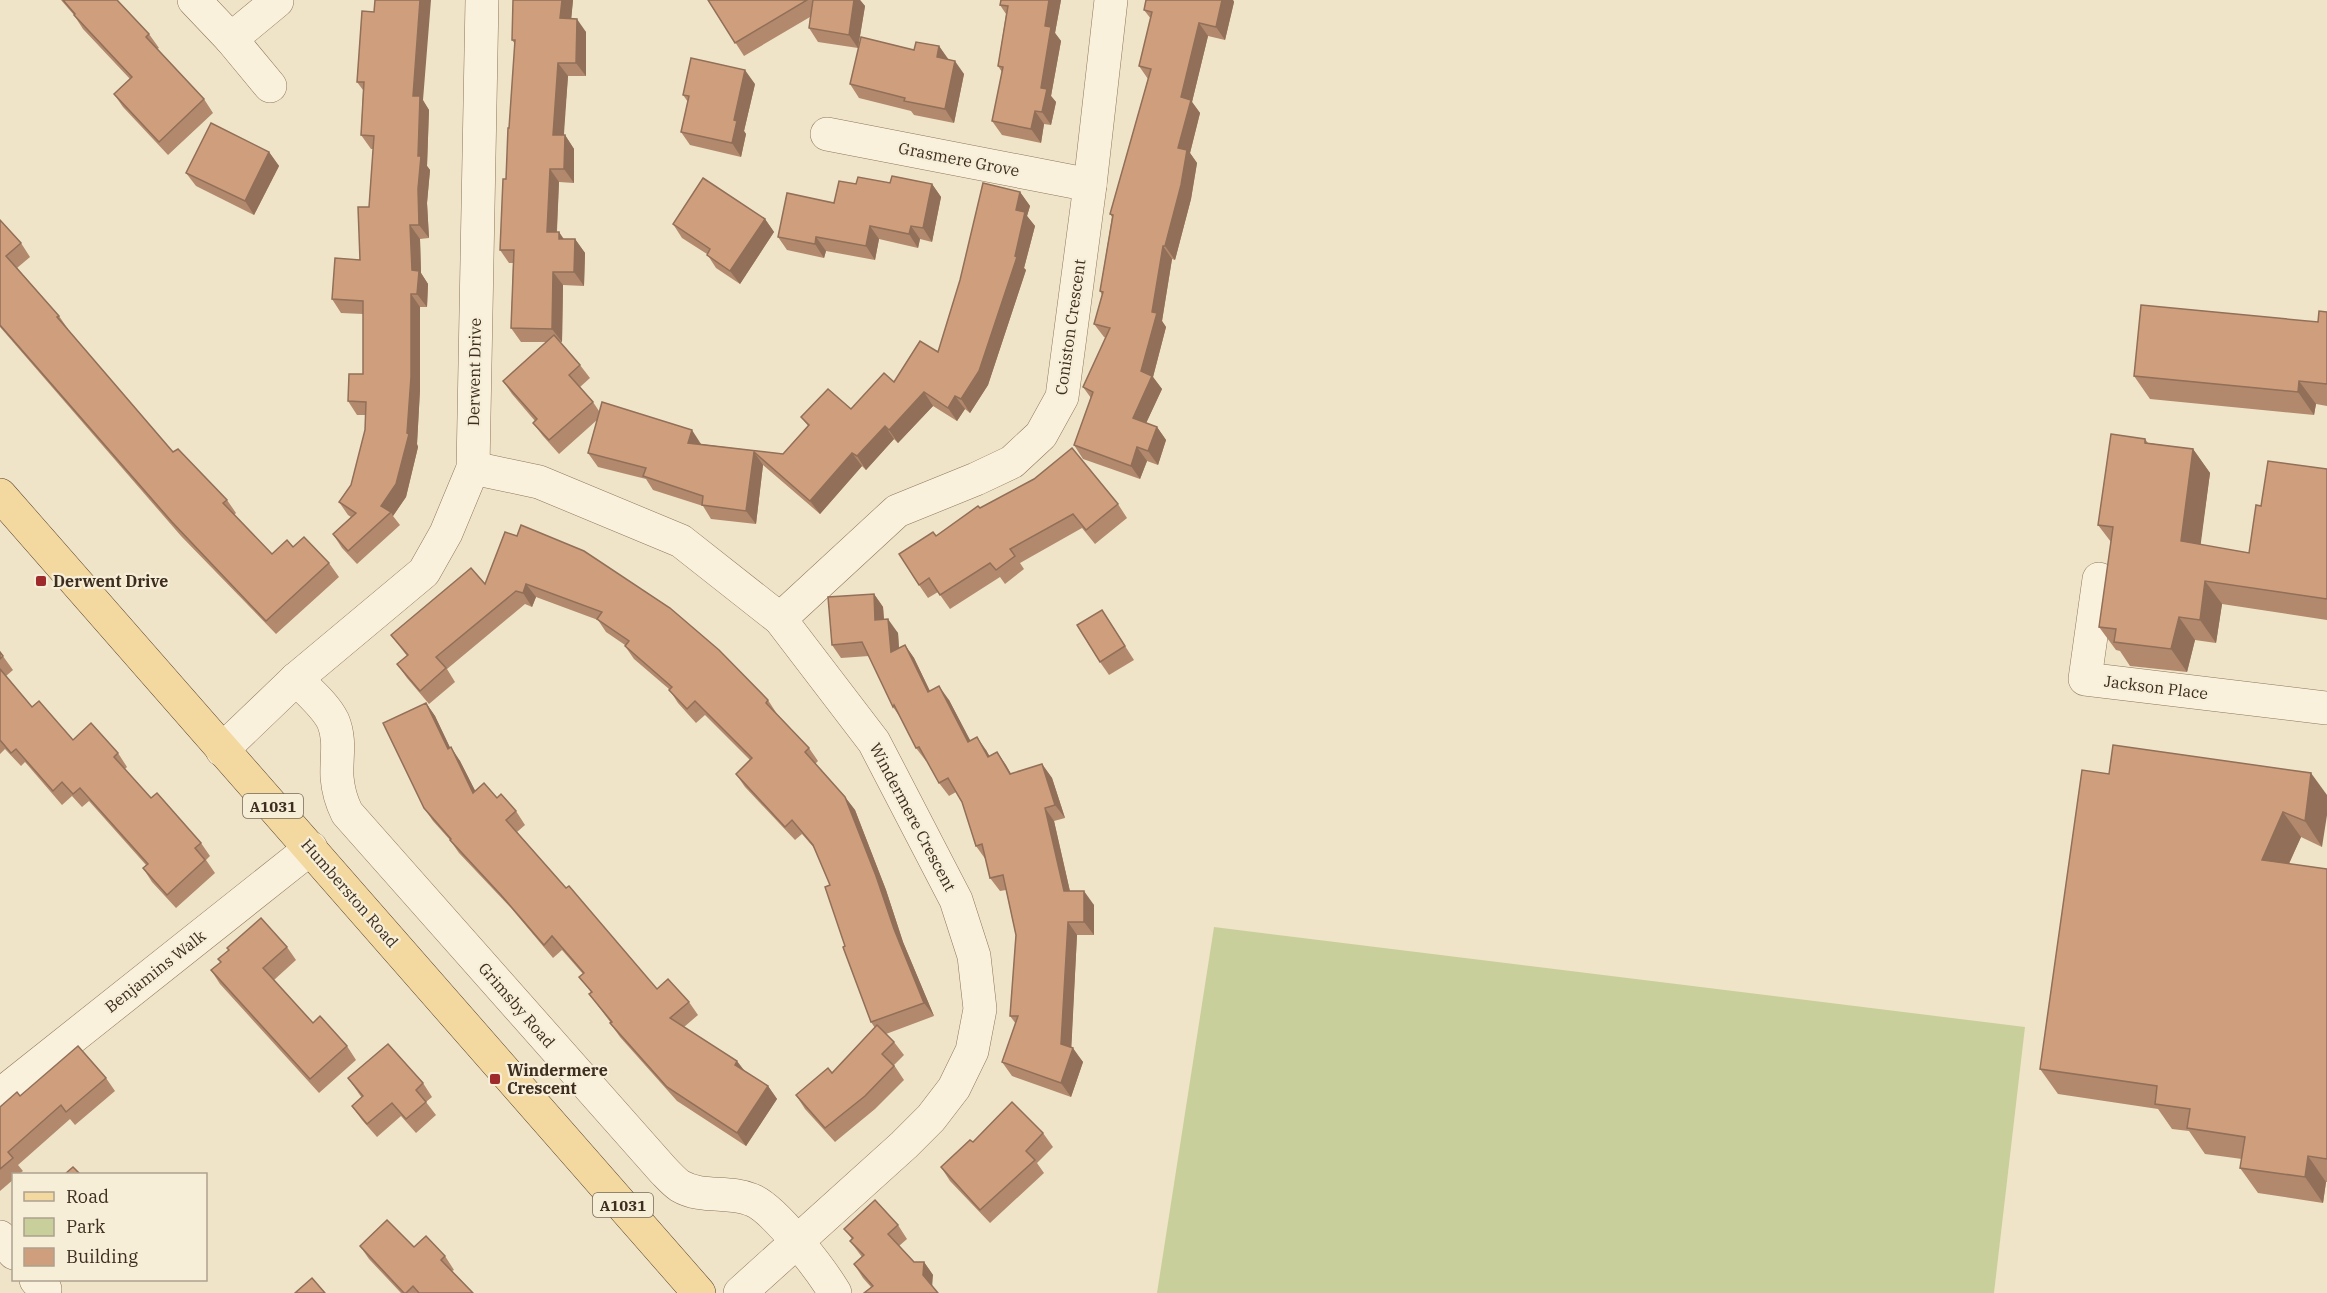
<svg xmlns="http://www.w3.org/2000/svg" width="2327" height="1293" font-family="'IBM Plex Serif',serif">
<rect width="100%" height="100%" fill="#f0e4c8"/>
<!-- green -->
<polygon fill="#c9cf9b" points="1214,927 2025,1027 1994,1293 1157,1293"/>
<g fill="none" stroke-linecap="round" stroke-linejoin="round">
<!-- minor casing -->
<g stroke="#8d765c" stroke-width="34">
<g id="minor">
<polyline points="194,0 231,39 270,86"/>
<polyline points="231,39 277,1"/>
<polyline points="827,134 1090,185"/>
<polyline points="473,468 539,482 681,541 780,619 874,742 956,900 974,956 980,1009 972,1051 954,1088 931,1118 904,1145 740,1293"/>
<polyline points="2099,579 2085,679 2327,708"/>
<polyline points="780,619 897,511 976,479 1012,462 1041,435 1062,397 1090,185 1111,0"/>
<path d="M296,679c13,13 29,26 37,42 8,19 3,37 4,56 1,13 4,24 10,36l316,357c5,5 11,12 17,16 22,13 49,4 72,14 23,9 70,71 83,93"/>
<polyline points="222,750 296,679 424,572 446,533 473,468 482,0"/>
<polyline points="0,1095 311,848"/>
<polyline points="0,1237 14,1253"/>
<polyline points="36,1280 45,1289"/>
</g>
</g>
<!-- major casing -->
<g stroke="#5b4430" stroke-width="34">
<polyline id="major" points="0,495 699,1293"/>
</g>
<!-- minor -->
<use href="#minor" stroke="#faf1dc" stroke-width="33"/>
<!-- major -->
<use href="#major" stroke="#f3d9a0" stroke-width="33"/>
</g>
<!-- wall -->
<g fill="#b2896c">
<polygon points="61,0 117,0 149,34 159,48 157,49 204,99 213,113 168,155 123,107 114,94 130,79 83,29 74,15"/>
<polygon points="573,0 571,19 586,32 586,76 568,76 563,135 565,135 574,149 574,183 559,182 557,232 559,232 563,239 575,239 585,253 584,286 563,285 562,342 560,342 580,365 590,378 580,387 593,402 599,411 701,444 783,454 808,426 801,417 851,409 938,352 1020,192 1030,206 1027,216 1035,226 1024,268 1026,270 988,385 970,413 965,409 957,421 933,406 898,443 894,439 866,470 862,466 820,514 763,465 756,524 711,519 703,506 653,490 646,479 598,467 588,453 597,420 559,454 543,436 533,423 535,421 512,394 503,381 546,342 521,342 511,328 513,263 509,263 500,250 506,179 515,44 512,40"/>
<polygon points="708,0 860,0 865,6 858,48 818,42 809,28 810,17 744,56"/>
<polygon points="1001,0 1061,0 1055,33 1061,41 1051,96 1056,102 1051,125 1044,124 1041,143 1002,135 992,121 1002,72 998,66 1006,14 1000,5"/>
<polygon points="1146,0 1233,0 1234,2 1225,40 1208,36 1192,102 1200,113 1190,153 1197,163 1191,199 1175,260 1172,259 1162,321 1166,327 1153,377 1162,389 1146,423 1157,427 1166,440 1158,465 1147,461 1140,479 1083,459 1074,445 1091,398 1083,387 1106,338 1104,337 1094,324 1102,295 1100,291 1112,217 1110,214 1148,79 1139,66 1151,19 1144,10"/>
<polygon points="362,11 429,110 427,166 430,170 427,203 429,238 420,239 421,273 428,284 427,307 420,307 420,390 417,444 418,447 406,497 393,516 400,525 357,564 342,548 333,534 351,517 348,515 339,502 351,485 365,430 365,415 357,415 348,401 363,374 363,314 341,313 332,299 360,260 369,207 373,149 371,149 361,135 363,90 357,82"/>
<polygon points="939,46 948,60 964,74 954,123 914,115 911,111 859,98 850,84 914,50"/>
<polygon points="755,84 744,131 746,134 741,157 690,145 681,132 688,102 683,95"/>
<polygon points="269,152 279,166 254,215 196,186 186,173"/>
<polygon points="890,183 932,184 941,197 932,242 920,239 918,248 879,239 875,260 826,251 824,258 787,250 778,237 834,203 856,184"/>
<polygon points="765,219 774,232 740,284 716,268 707,254 682,238 673,224"/>
<polygon points="0,220 21,243 30,257 17,268 59,316 68,329 68,330 173,452 227,500 236,513 234,515 272,554 293,547 329,563 339,577 276,634 181,536 0,327"/>
<polygon points="2327,312 2327,406 2316,404 2314,415 2150,399 2134,376 2318,322"/>
<polygon points="2145,439 2148,443 2193,449 2210,473 2200,545 2249,553 2261,506 2327,469 2327,620 2222,604 2216,643 2195,640 2187,672 2130,666 2120,651 2116,650 2099,627 2111,542 2098,525"/>
<polygon points="1118,504 1127,518 1095,544 1082,528 1020,563 1024,569 1005,584 1000,577 950,609 938,592 928,598 919,585 937,536 980,508"/>
<polygon points="505,532 768,700 777,714 809,748 818,761 815,764 845,797 855,810 886,890 903,942 934,1016 886,1034 894,1042 904,1055 894,1065 904,1080 875,1109 835,1142 805,1109 796,1095 832,1073 875,1028 871,1022 845,946 830,885 815,849 802,834 795,840 745,787 736,774 750,760 705,715 696,723 678,703 669,689 634,659 625,646 625,645 606,632 598,620 536,597 532,607 525,604 447,669 455,682 429,704 407,678 397,664 407,656 391,635 485,584"/>
<polygon points="874,594 883,607 884,620 898,633 899,648 905,645 914,658 930,691 949,700 970,741 986,750 989,756 997,752 1011,774 1042,764 1052,778 1065,818 1054,821 1070,891 1094,905 1094,935 1077,935 1071,1048 1083,1062 1071,1097 1012,1076 1002,1062 1016,1024 1010,1016 1016,935 1006,890 1000,891 990,878 986,860 976,846 962,802 956,792 949,796 939,783 927,761 926,761 916,748 902,720 893,707 869,656 841,658 832,645"/>
<polygon points="1102,610 1134,660 1109,675 1100,662"/>
<polygon points="0,652 13,670 6,676 32,707 73,740 118,753 127,767 125,769 151,798 201,843 210,856 206,860 215,873 176,908 152,882 143,868 146,865 89,801 82,807 72,796 62,805 25,762 21,766 5,749 0,754"/>
<polygon points="426,703 435,716 450,748 460,761 475,791 497,798 516,811 525,825 517,832 566,888 657,989 689,1002 698,1015 684,1027 744,1071 768,1086 777,1099 746,1146 677,1101 620,1037 610,1023 611,1023 589,994 591,992 579,977 583,974 562,950 553,958 511,908 459,853 450,840 433,821 424,808"/>
<polygon points="2311,773 2322,847 2301,837 2289,864 2327,869 2327,1182 2326,1182 2323,1203 2258,1193 2240,1168 2242,1159 2205,1154 2189,1131 2172,1129 2158,1109 2058,1094 2040,1069 2109,774"/>
<polygon points="287,947 296,960 274,980 313,1023 347,1046 356,1060 319,1093 220,984 211,970"/>
<polygon points="106,1078 115,1091 75,1125 70,1119 18,1165 23,1171 19,1174 14,1174 14,1179 0,1191 0,1107 20,1096"/>
<polygon points="348,1078 423,1083 432,1097 426,1102 436,1115 416,1133 401,1116 377,1137 362,1120 352,1106 362,1098"/>
<polygon points="1043,1133 1053,1147 1037,1163 1044,1173 990,1223 950,1181 941,1167 973,1142"/>
<polygon points="898,1225 907,1239 899,1246 914,1262 924,1262 933,1275 871,1287 863,1278 854,1264 862,1257 850,1241 852,1239 844,1229"/>
<polygon points="360,1246 414,1247 445,1256 454,1270 452,1271 473,1293 401,1293 369,1259"/>
</g>
<!-- shaded-wall -->
<g fill="#916f58">
<polygon points="420,0 431,0 423,100 429,110 427,166 430,170 427,203 429,238 419,225 413,96"/>
<polygon points="562,0 573,0 570,32 560,18"/>
<polygon points="854,0 860,0 865,6 858,48 849,35"/>
<polygon points="1049,0 1061,0 1055,33 1061,41 1051,96 1056,102 1051,125 1042,112 1041,88 1045,26"/>
<polygon points="1222,0 1233,0 1234,2 1225,40 1216,27"/>
<polygon points="577,19 586,32 586,76 576,63"/>
<polygon points="1199,23 1208,36 1192,102 1200,113 1190,153 1197,163 1191,199 1175,260 1165,246 1178,148 1181,97"/>
<polygon points="939,46 949,60 937,57"/>
<polygon points="955,61 964,74 954,123 945,109"/>
<polygon points="558,63 568,76 563,148 553,135"/>
<polygon points="745,70 755,84 744,131 746,134 741,157 732,143 734,120"/>
<polygon points="1035,111 1044,124 1041,143 1031,129"/>
<polygon points="565,135 574,149 574,183 564,169"/>
<polygon points="269,152 279,166 254,215 245,201"/>
<polygon points="550,169 559,182 556,245 547,232"/>
<polygon points="932,184 941,197 932,242 923,228"/>
<polygon points="1020,192 1030,206 1027,216 1035,226 1024,268 1026,270 988,385 970,413 961,399 1015,256 1016,210"/>
<polygon points="765,219 774,232 740,284 730,271"/>
<polygon points="410,225 420,239 421,273 428,284 427,307 417,294 412,270"/>
<polygon points="870,226 879,239 875,260 866,246"/>
<polygon points="911,226 920,239 918,248 909,234"/>
<polygon points="559,232 568,245 559,239"/>
<polygon points="816,237 826,251 824,258 815,244"/>
<polygon points="575,239 585,253 584,286 574,272"/>
<polygon points="1163,246 1172,259 1162,321 1166,327 1153,377 1162,389 1142,432 1133,418 1152,312"/>
<polygon points="553,272 563,285 562,342 552,329"/>
<polygon points="411,294 420,307 420,390 417,444 418,447 406,497 393,516 391,512 381,506 407,433"/>
<polygon points="2299,381 2316,404 2314,415 2298,392"/>
<polygon points="924,392 933,406 898,443 889,430"/>
<polygon points="955,396 965,409 957,421 948,408"/>
<polygon points="885,426 894,439 866,470 857,456"/>
<polygon points="1157,427 1166,440 1158,465 1148,451"/>
<polygon points="692,430 701,444 697,456 688,443"/>
<polygon points="1137,447 1147,461 1140,479 1131,466"/>
<polygon points="2193,449 2210,473 2198,565 2181,541"/>
<polygon points="754,452 763,465 756,524 746,511"/>
<polygon points="852,453 862,466 820,514 810,501"/>
<polygon points="2205,581 2222,604 2216,643 2200,620"/>
<polygon points="526,584 536,597 532,607 523,593"/>
<polygon points="874,594 883,607 885,634 875,620"/>
<polygon points="2179,617 2195,640 2187,672 2171,649"/>
<polygon points="888,619 898,633 900,665 891,652"/>
<polygon points="905,645 914,658 937,706 928,692"/>
<polygon points="939,686 949,700 978,755 968,742"/>
<polygon points="426,703 435,716 457,762 448,749"/>
<polygon points="977,737 986,750 998,770 988,757"/>
<polygon points="451,747 460,761 483,806 473,793"/>
<polygon points="997,752 1006,765 1019,788 1010,774"/>
<polygon points="1042,764 1052,778 1065,818 1055,805"/>
<polygon points="2311,773 2327,795 2327,815 2322,847 2305,821"/>
<polygon points="845,797 855,810 886,890 903,942 934,1016 924,1003 894,929"/>
<polygon points="1045,808 1054,821 1073,905 1064,891"/>
<polygon points="2283,812 2301,837 2279,885 2262,860"/>
<polygon points="1084,891 1094,905 1094,935 1084,922"/>
<polygon points="1068,922 1077,935 1071,1055 1073,1048 1083,1062 1071,1097 1061,1083 1061,1044"/>
<polygon points="737,1061 747,1074 735,1065"/>
<polygon points="768,1086 777,1099 746,1146 737,1133"/>
<polygon points="2308,1156 2326,1182 2323,1203 2305,1177"/>
<polygon points="924,1262 933,1275 932,1288 923,1275"/>
</g>
<!-- building -->
<g fill="#cf9f7d" stroke="#916f58" stroke-width="1.5">
<polygon points="63,0 117,0 149,34 146,37 204,99 159,142 114,94 132,77 74,15 75,14"/>
<polygon points="375,0 420,0 413,96 420,96 418,156 421,156 418,189 419,225 410,225 412,270 419,271 417,294 411,294 411,377 407,433 409,434 396,484 381,506 391,512 348,551 333,534 356,513 339,502 351,485 365,430 366,402 348,401 349,374 363,374 363,301 332,299 335,258 360,260 358,207 369,207 374,136 361,135 364,82 357,82 362,11 374,12"/>
<polygon points="513,0 562,0 560,18 577,19 576,63 558,63 553,135 565,135 564,169 550,169 547,232 559,232 559,239 575,239 574,272 553,272 552,329 511,328 514,250 500,250 503,179 506,179 508,128 509,128 515,40 512,40"/>
<polygon points="708,0 807,0 735,43"/>
<polygon points="813,0 854,0 849,35 809,28"/>
<polygon points="1001,0 1049,0 1045,26 1051,27 1041,88 1047,89 1042,112 1035,111 1031,129 992,121 1003,67 998,66 1008,6 1000,5"/>
<polygon points="1146,0 1222,0 1216,27 1199,23 1181,97 1191,100 1178,148 1187,150 1181,185 1165,246 1163,246 1152,312 1157,313 1141,371 1152,376 1133,418 1157,427 1148,451 1137,447 1131,466 1074,445 1093,392 1083,387 1110,328 1094,324 1103,292 1100,291 1113,215 1110,214 1151,69 1139,66 1152,12 1144,10"/>
<polygon points="861,37 914,50 916,42 939,46 937,57 955,61 945,109 904,101 905,98 850,84"/>
<polygon points="691,58 745,70 734,120 737,121 732,143 681,132 689,96 683,95"/>
<polygon points="211,123 269,152 245,201 186,173"/>
<polygon points="892,176 932,184 923,228 911,226 909,234 870,226 866,246 816,237 815,244 778,237 787,193 834,203 839,181 856,184 858,177 890,183"/>
<polygon points="703,178 765,219 730,271 707,255 710,249 673,224"/>
<polygon points="983,183 1020,192 1016,210 1025,212 1015,256 1017,257 979,371 961,399 955,396 948,408 924,392 889,430 885,426 857,456 852,453 810,501 754,452 746,511 702,505 703,496 643,476 646,468 588,453 602,402 692,430 688,443 783,454 809,425 801,417 828,389 851,409 884,373 894,382 920,341 938,352 960,280"/>
<polygon points="0,220 21,243 6,256 59,316 57,317 173,452 178,449 227,500 223,503 272,554 287,540 293,547 304,537 329,563 266,621 172,522 0,325"/>
<polygon points="2141,305 2318,322 2319,311 2327,312 2327,384 2299,381 2298,392 2134,376"/>
<polygon points="554,335 580,365 569,375 593,402 549,440 533,423 537,419 503,381"/>
<polygon points="2111,434 2145,439 2145,443 2193,449 2181,541 2249,553 2256,505 2261,506 2268,461 2327,469 2327,599 2205,581 2200,620 2179,617 2171,649 2114,642 2116,629 2099,627 2113,527 2098,525"/>
<polygon points="1072,448 1118,504 1086,530 1073,514 1010,549 1015,556 996,570 990,563 940,595 929,578 919,585 899,554 933,532 936,536 978,506 980,508 1034,479"/>
<polygon points="521,525 584,551 670,608 719,650 768,700 766,703 809,748 805,752 845,797 876,876 894,929 924,1003 871,1022 843,947 845,946 825,887 830,885 813,845 792,820 785,827 736,774 752,758 695,701 687,709 669,690 672,687 625,646 629,641 597,619 602,612 526,584 523,593 516,591 436,657 446,668 420,691 397,664 408,655 391,635 471,568 485,584 505,532 517,536"/>
<polygon points="874,594 875,620 888,619 891,652 905,645 928,692 939,686 968,742 977,737 988,757 997,752 1010,774 1042,764 1055,805 1045,808 1064,891 1084,891 1084,922 1068,922 1061,1044 1073,1048 1061,1083 1002,1062 1018,1016 1010,1016 1016,935 1003,875 990,878 982,844 976,846 962,802 948,778 939,783 919,747 916,748 894,705 893,707 862,642 832,645 828,597"/>
<polygon points="1102,610 1125,646 1100,662 1077,625"/>
<polygon points="0,652 3,656 0,659"/>
<polygon points="0,669 32,707 39,701 73,740 91,723 118,753 114,757 151,798 157,793 201,843 195,848 205,860 167,895 143,868 148,864 80,788 73,794 62,782 53,791 16,749 11,753 0,740"/>
<polygon points="426,703 448,749 451,747 473,793 484,783 497,798 501,794 516,811 506,820 566,888 569,886 657,989 668,979 689,1002 670,1018 737,1061 735,1065 768,1086 737,1133 667,1087 610,1023 612,1022 589,994 592,992 579,977 584,973 552,936 544,945 501,895 450,840 451,839 424,808 383,723"/>
<polygon points="2113,745 2311,773 2305,821 2283,812 2262,860 2327,869 2327,1159 2308,1156 2305,1177 2240,1168 2245,1137 2187,1128 2190,1109 2155,1104 2157,1086 2040,1069 2082,770 2109,774"/>
<polygon points="261,918 287,947 263,968 313,1023 320,1016 347,1046 310,1079 211,970 221,962 218,959 229,950 227,948"/>
<polygon points="877,1025 894,1042 882,1054 894,1066 865,1096 825,1128 796,1095 828,1068 832,1073"/>
<polygon points="388,1044 423,1083 416,1090 426,1102 406,1119 392,1103 367,1124 352,1106 363,1096 348,1078"/>
<polygon points="78,1046 106,1078 66,1112 61,1105 8,1152 13,1158 0,1169 0,1107 17,1092 20,1096"/>
<polygon points="1012,1102 1043,1133 1026,1151 1035,1160 980,1210 941,1167 970,1140 973,1142"/>
<polygon points="73,1167 80,1174 65,1174"/>
<polygon points="875,1200 898,1225 888,1234 914,1262 924,1262 923,1275 938,1293 864,1293 873,1286 854,1264 864,1255 850,1241 853,1238 844,1229"/>
<polygon points="387,1220 414,1247 426,1236 445,1256 441,1260 473,1293 419,1293 413,1286 406,1293 404,1293 360,1246"/>
<polygon points="312,1278 325,1293 295,1293"/>
</g>
<!-- markers -->
<g fill="#9e2a2b" stroke="#f7eed8" stroke-width="2">
<rect x="35" y="575" width="12" height="12" rx="3"/>
<rect x="489" y="1073" width="12" height="12" rx="3"/>
</g>
<g text-anchor="middle" dominant-baseline="central" stroke-width="4.5" stroke-linejoin="round" paint-order="stroke">
<!-- shield labels -->
<g fill="#f7eed8" stroke="#756857" stroke-width="1.5">
<rect x="243" y="794" width="60" height="24" rx="4.5"/>
<rect x="593" y="1193" width="60" height="24" rx="4.5"/>
</g>
<g font-size="15" font-weight="bold" fill="#3d2e20">
<text x="273" y="806">A1031</text>
<text x="623" y="1205">A1031</text>
</g>
<!-- street labels -->
<g font-size="16" fill="#3d2e20" stroke="#f7eed8">
<text transform="translate(959 159) rotate(11)">Grasmere Grove</text>
<text transform="translate(1070 327) rotate(-82)">Coniston Crescent</text>
<text transform="translate(474 372) rotate(-89)">Derwent Drive</text>
<text transform="translate(2156 687) rotate(7)">Jackson Place</text>
<text transform="translate(913 817) rotate(62)">Windermere Crescent</text>
<text transform="translate(350 893) rotate(49)">Humberston Road</text>
<text transform="translate(155 971) rotate(-38)">Benjamins Walk</text>
<text transform="translate(517 1005) rotate(49)">Grimsby Road</text>
</g>
<!-- poi labels -->
<g font-size="16" font-weight="bold" fill="#3d2e20" stroke="#f7eed8" text-anchor="start">
<text x="53" y="581">Derwent Drive</text>
<text x="507" y="1070">Windermere<tspan x="507" dy="18">Crescent</tspan></text>
</g>
</g>
<!-- legend -->
<rect x="12" y="1173" width="195" height="108" fill="#f7eed8" stroke="#ada18e" stroke-width="1.5"/>
<rect x="24" y="1192" width="30" height="9" fill="#f3d9a0" stroke="#ada18e" stroke-width="1.5"/>
<text x="66" y="1203" font-size="18" fill="#3d2e20">Road</text>
<rect x="24" y="1218" width="30" height="18" fill="#c9cf9b" stroke="#ada18e" stroke-width="1.5"/>
<text x="66" y="1233" font-size="18" fill="#3d2e20">Park</text>
<rect x="24" y="1248" width="30" height="18" fill="#cf9f7d" stroke="#ada18e" stroke-width="1.5"/>
<text x="66" y="1263" font-size="18" fill="#3d2e20">Building</text>
</svg>
